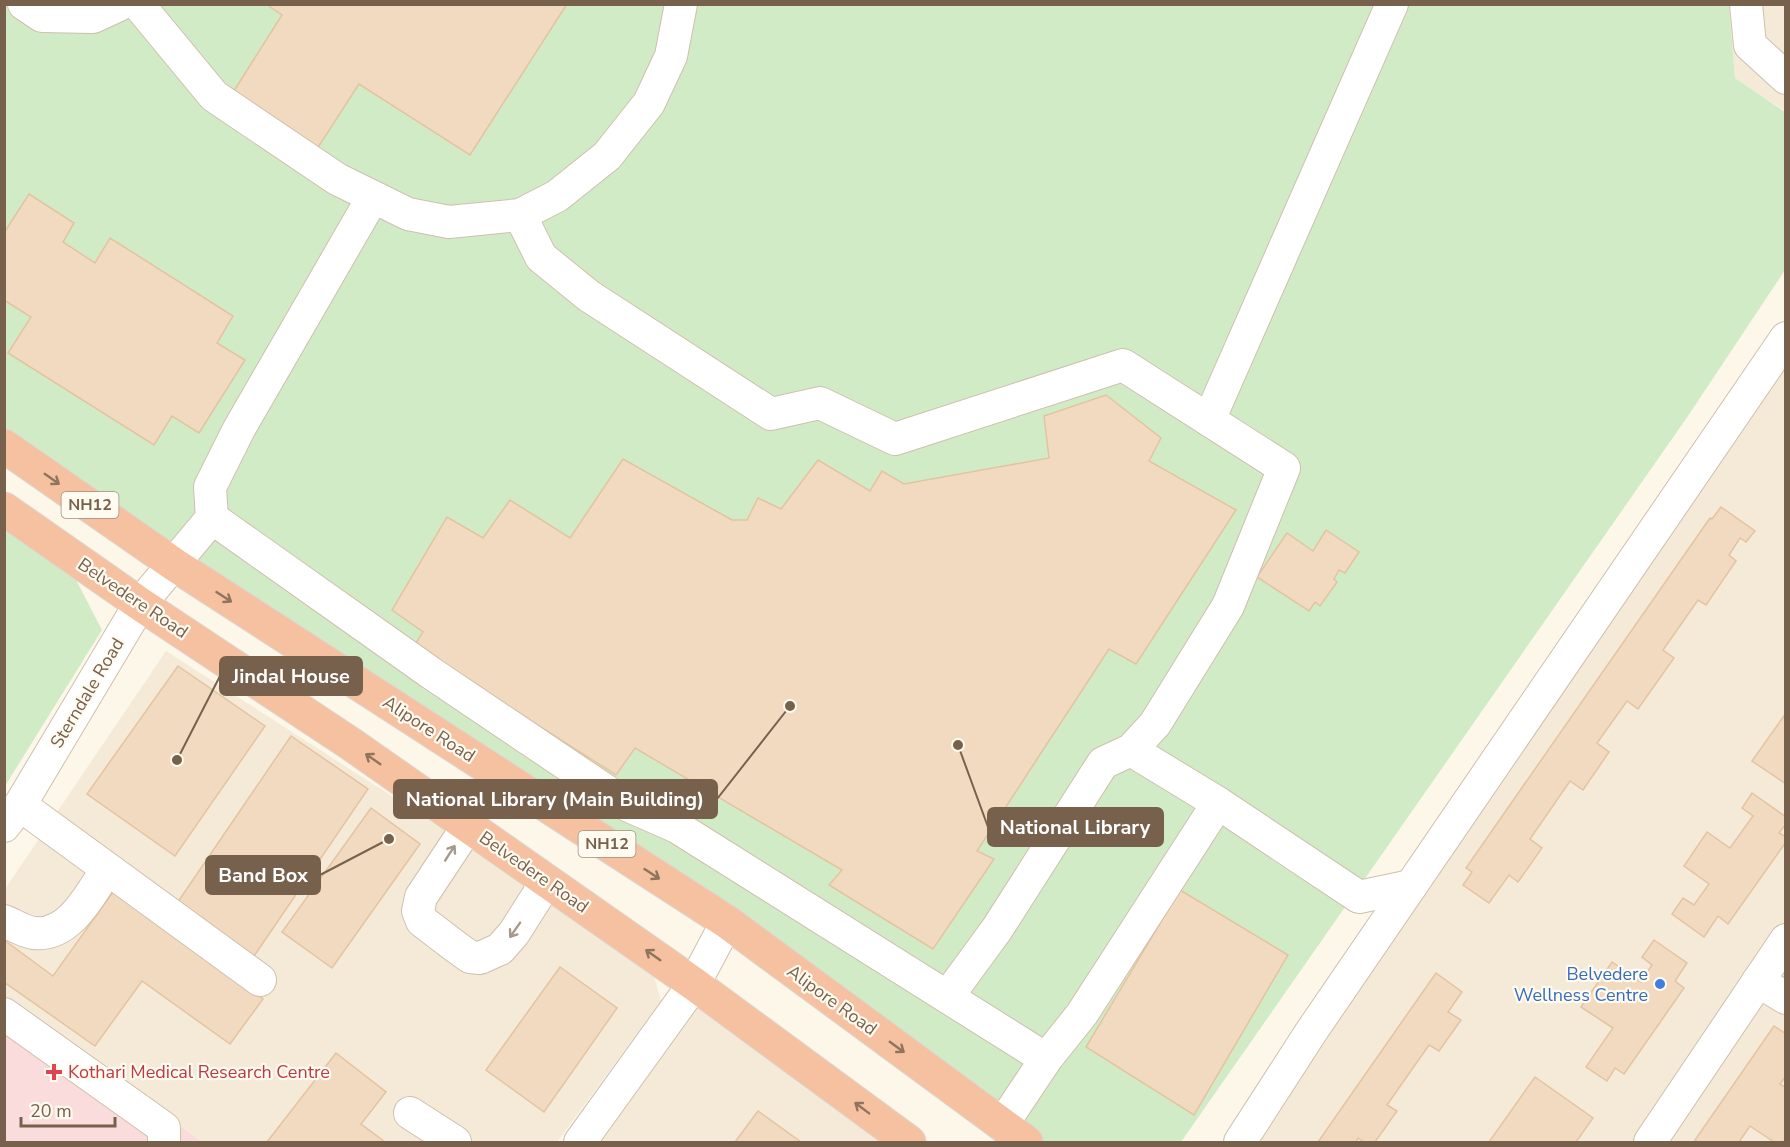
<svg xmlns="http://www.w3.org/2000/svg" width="1790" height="1147" font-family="'Nunito Sans',sans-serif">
<rect width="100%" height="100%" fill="#fcf7e9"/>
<!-- residential -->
<g fill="#f4ead7">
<polygon points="1729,5 1785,5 1785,111 1735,78"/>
<polygon points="1785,349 1785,1142 1254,1142"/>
<polygon points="166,651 650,962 661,1001 557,1142 202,1142 5,1002 5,889"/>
<polygon points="699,1006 892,1142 601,1142"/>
</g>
<!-- medical -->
<polygon fill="#fadcdc" points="5,1002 202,1142 5,1142"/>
<!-- park -->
<g fill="#d1ebc7">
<polygon points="4,5 1729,5 1735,78 1785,112 1785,270 1688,416 1181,1142 1040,1142 5,437"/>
<polygon points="5,531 74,576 102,630 5,786"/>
</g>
<!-- building -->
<g fill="#f2dac1" stroke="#e4c3a1" stroke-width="1.5">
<polygon points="266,4 567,4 470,155 359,84 315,152 230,97 282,15"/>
<polygon points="29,194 74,223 63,242 95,263 110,238 233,316 217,343 245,360 199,433 172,416 154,445 8,353 31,317 4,300 4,233"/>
<polygon points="1106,395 1161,438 1149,461 1236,510 1136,664 1109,649 977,851 994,859 933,949 829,885 842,870 635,748 616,775 414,646 423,632 392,610 447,517 483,538 510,500 570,538 623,459 732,520 747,520 758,498 781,509 818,460 870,491 882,471 904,484 1049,458 1044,416"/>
<polygon points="1721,507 1755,531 1746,542 1740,538 1729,555 1736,561 1706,605 1698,600 1663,650 1674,658 1638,709 1627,701 1597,743 1609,752 1583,790 1570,781 1530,839 1542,848 1518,882 1509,875 1489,903 1463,885 1472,872 1466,868 1710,518 1712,519"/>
<polygon points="1326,530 1359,552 1345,573 1339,570 1334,579 1337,582 1320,606 1315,602 1309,611 1257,577 1287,533 1313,551"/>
<polygon points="178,666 265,726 175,856 87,794"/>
<polygon points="1786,713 1786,784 1752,761"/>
<polygon points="291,736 368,789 250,962 173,909"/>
<polygon points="1752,793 1786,817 1786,824 1779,833 1786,837 1786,842 1728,924 1718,916 1704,937 1672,914 1683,898 1694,905 1709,884 1684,866 1707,832 1730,848 1753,816 1742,808"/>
<polygon points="371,808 420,844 332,968 282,932"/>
<polygon points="1180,890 1288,955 1194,1115 1086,1047"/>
<polygon points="113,892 263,999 230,1044 142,981 95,1046 4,982 4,940 53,976"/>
<polygon points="1654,940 1687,963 1675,981 1684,988 1624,1074 1615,1068 1607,1081 1586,1067 1613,1028 1581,1007 1612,962 1641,982 1652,965 1642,957"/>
<polygon points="560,967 617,1008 544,1112 486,1070"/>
<polygon points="1436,973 1462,992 1448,1012 1461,1020 1439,1051 1429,1045 1387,1105 1397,1111 1375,1142 1364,1142 1358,1138 1356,1142 1318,1142"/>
<polygon points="1774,1026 1786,1034 1786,1076 1780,1084 1786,1088 1786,1139 1783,1142 1774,1142 1750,1126 1739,1142 1698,1142 1695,1140"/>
<polygon points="336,1053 386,1092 361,1124 385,1142 267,1142"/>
<polygon points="1535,1077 1593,1118 1576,1142 1489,1142"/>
<polygon points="758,1111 801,1142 735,1142"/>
</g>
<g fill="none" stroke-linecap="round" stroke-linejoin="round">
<!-- minor casing -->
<g stroke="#cfc0ae" stroke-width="34">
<g id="minor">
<polyline points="24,4 42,16 93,17 121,4"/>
<polyline points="138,4 214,96 337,179 408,214 449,222 520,215 557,196 607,156 649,103 671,56 681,4"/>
<polyline points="1746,4 1750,45 1786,78"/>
<polyline points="520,215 541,257 589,296 771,414 820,403 895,439 1123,365 1284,468 1228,606 1155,724 1131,750 1103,763 997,929 948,996"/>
<polyline points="1209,420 1392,4"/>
<polyline points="212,518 431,673 627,805 677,827 1046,1059"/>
<polyline points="1218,803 1359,897 1411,886"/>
<polyline points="20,805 260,980"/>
<polyline points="4,826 20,805 140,604 212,518 210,487 239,429 373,197"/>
<polyline points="468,826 421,897 418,911 422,921 456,947 470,957 480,958 500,949 514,933 547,881"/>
<path d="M4,921c10,4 20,11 30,12 36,4 57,-40 73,-64"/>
<polyline points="1758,981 1786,998"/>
<polyline points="4,1014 164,1128 164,1142"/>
<polyline points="410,1113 455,1142"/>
<polyline points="1002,1125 1046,1059 1082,1014 1218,803 1131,750"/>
<polyline points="580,1142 694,984 727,922"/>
<polyline points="1240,1142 1311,1032 1786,338"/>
<polyline points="1650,1142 1786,940"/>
</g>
</g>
<!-- highway casing -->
<g stroke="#dcd6d0" stroke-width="35">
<g id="highway">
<polyline points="4,446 175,565 727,922 1026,1142"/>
<polyline points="4,509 140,604 351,744 694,984 909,1142"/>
</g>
</g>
<!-- minor -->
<use href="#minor" stroke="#fff" stroke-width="32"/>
<!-- highway -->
<use href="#highway" stroke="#f6c1a1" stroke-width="33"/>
</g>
<!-- one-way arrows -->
<defs><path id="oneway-shaft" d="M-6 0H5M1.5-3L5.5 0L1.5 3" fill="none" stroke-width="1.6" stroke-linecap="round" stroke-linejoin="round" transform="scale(1.5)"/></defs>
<g stroke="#90745d">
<use href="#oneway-shaft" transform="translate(52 479) rotate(35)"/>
<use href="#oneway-shaft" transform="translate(224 597) rotate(33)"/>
<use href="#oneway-shaft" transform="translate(373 759) rotate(-145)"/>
<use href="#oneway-shaft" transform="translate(652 874) rotate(33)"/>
<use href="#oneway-shaft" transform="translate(653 955) rotate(-145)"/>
<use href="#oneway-shaft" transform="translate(897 1047) rotate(36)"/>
<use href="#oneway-shaft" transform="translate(862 1108) rotate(-143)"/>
</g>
<g stroke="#a7988b">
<use href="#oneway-shaft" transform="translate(450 853) rotate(-57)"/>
<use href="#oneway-shaft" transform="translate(515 930) rotate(125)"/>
</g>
<!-- markers -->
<circle fill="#3f7fe0" stroke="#fffbf0" stroke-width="2" cx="1660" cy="984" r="6"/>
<path fill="#e0444e" stroke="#fffbf0" stroke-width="2" d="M51 1063h6v6h6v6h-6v6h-6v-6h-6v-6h6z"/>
<g text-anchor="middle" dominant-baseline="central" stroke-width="4.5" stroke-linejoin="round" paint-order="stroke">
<!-- shield labels -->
<g fill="#fffbf0" stroke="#a08f7d" stroke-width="1.5">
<rect x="61.5" y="492" width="57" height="26" rx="4.5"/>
<rect x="578.5" y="831" width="57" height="26" rx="4.5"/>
</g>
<g font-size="16" font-weight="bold" fill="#77614c">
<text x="90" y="505">NH12</text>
<text x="607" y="844">NH12</text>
</g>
<!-- street labels -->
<g font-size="18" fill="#77614c" stroke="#fffbf0">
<text transform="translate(133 598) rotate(34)">Belvedere Road</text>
<text transform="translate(87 693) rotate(-59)">Sterndale Road</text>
<text transform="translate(429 729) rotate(33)">Alipore Road</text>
<text transform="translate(534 872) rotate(35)">Belvedere Road</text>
<text transform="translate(832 1000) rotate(36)">Alipore Road</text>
</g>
<!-- shop labels -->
<g font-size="18" fill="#366cbe" stroke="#fffbf0" text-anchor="end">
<text x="1648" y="974">Belvedere<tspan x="1648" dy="21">Wellness Centre</tspan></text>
</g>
<!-- health labels -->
<g font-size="18" fill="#be3a42" stroke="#fffbf0" text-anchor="start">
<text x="68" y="1072">Kothari Medical Research Centre</text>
</g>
</g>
<!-- callouts -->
<path fill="none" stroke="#77614c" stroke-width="2" d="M177 760L220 676M790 706L717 799M958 745L988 827M389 839L320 875"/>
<g fill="#77614c" stroke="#fffbf0" stroke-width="2">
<circle cx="177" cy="760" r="6"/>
<circle cx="790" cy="706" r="6"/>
<circle cx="958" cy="745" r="6"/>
<circle cx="389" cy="839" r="6"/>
</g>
<g fill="#77614c" stroke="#77614c" stroke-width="2">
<rect x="220" y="657" width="142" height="38" rx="6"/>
<rect x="394" y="780" width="323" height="38" rx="6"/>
<rect x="988" y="808" width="175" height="38" rx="6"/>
<rect x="206" y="856" width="114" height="38" rx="6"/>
</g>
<g font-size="20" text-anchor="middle" font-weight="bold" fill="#fff">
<text x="291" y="683">Jindal House</text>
<text x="555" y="806">National Library (Main Building)</text>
<text x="1075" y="834">National Library</text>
<text x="263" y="882">Band Box</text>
</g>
<!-- border -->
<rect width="1790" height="1147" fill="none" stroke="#77614c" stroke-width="12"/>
<!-- scale -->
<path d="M21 1117v9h94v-9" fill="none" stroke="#77614c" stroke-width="3"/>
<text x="30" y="1117" font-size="18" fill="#77614c" stroke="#fffbf0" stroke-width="4.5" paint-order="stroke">20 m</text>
</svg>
